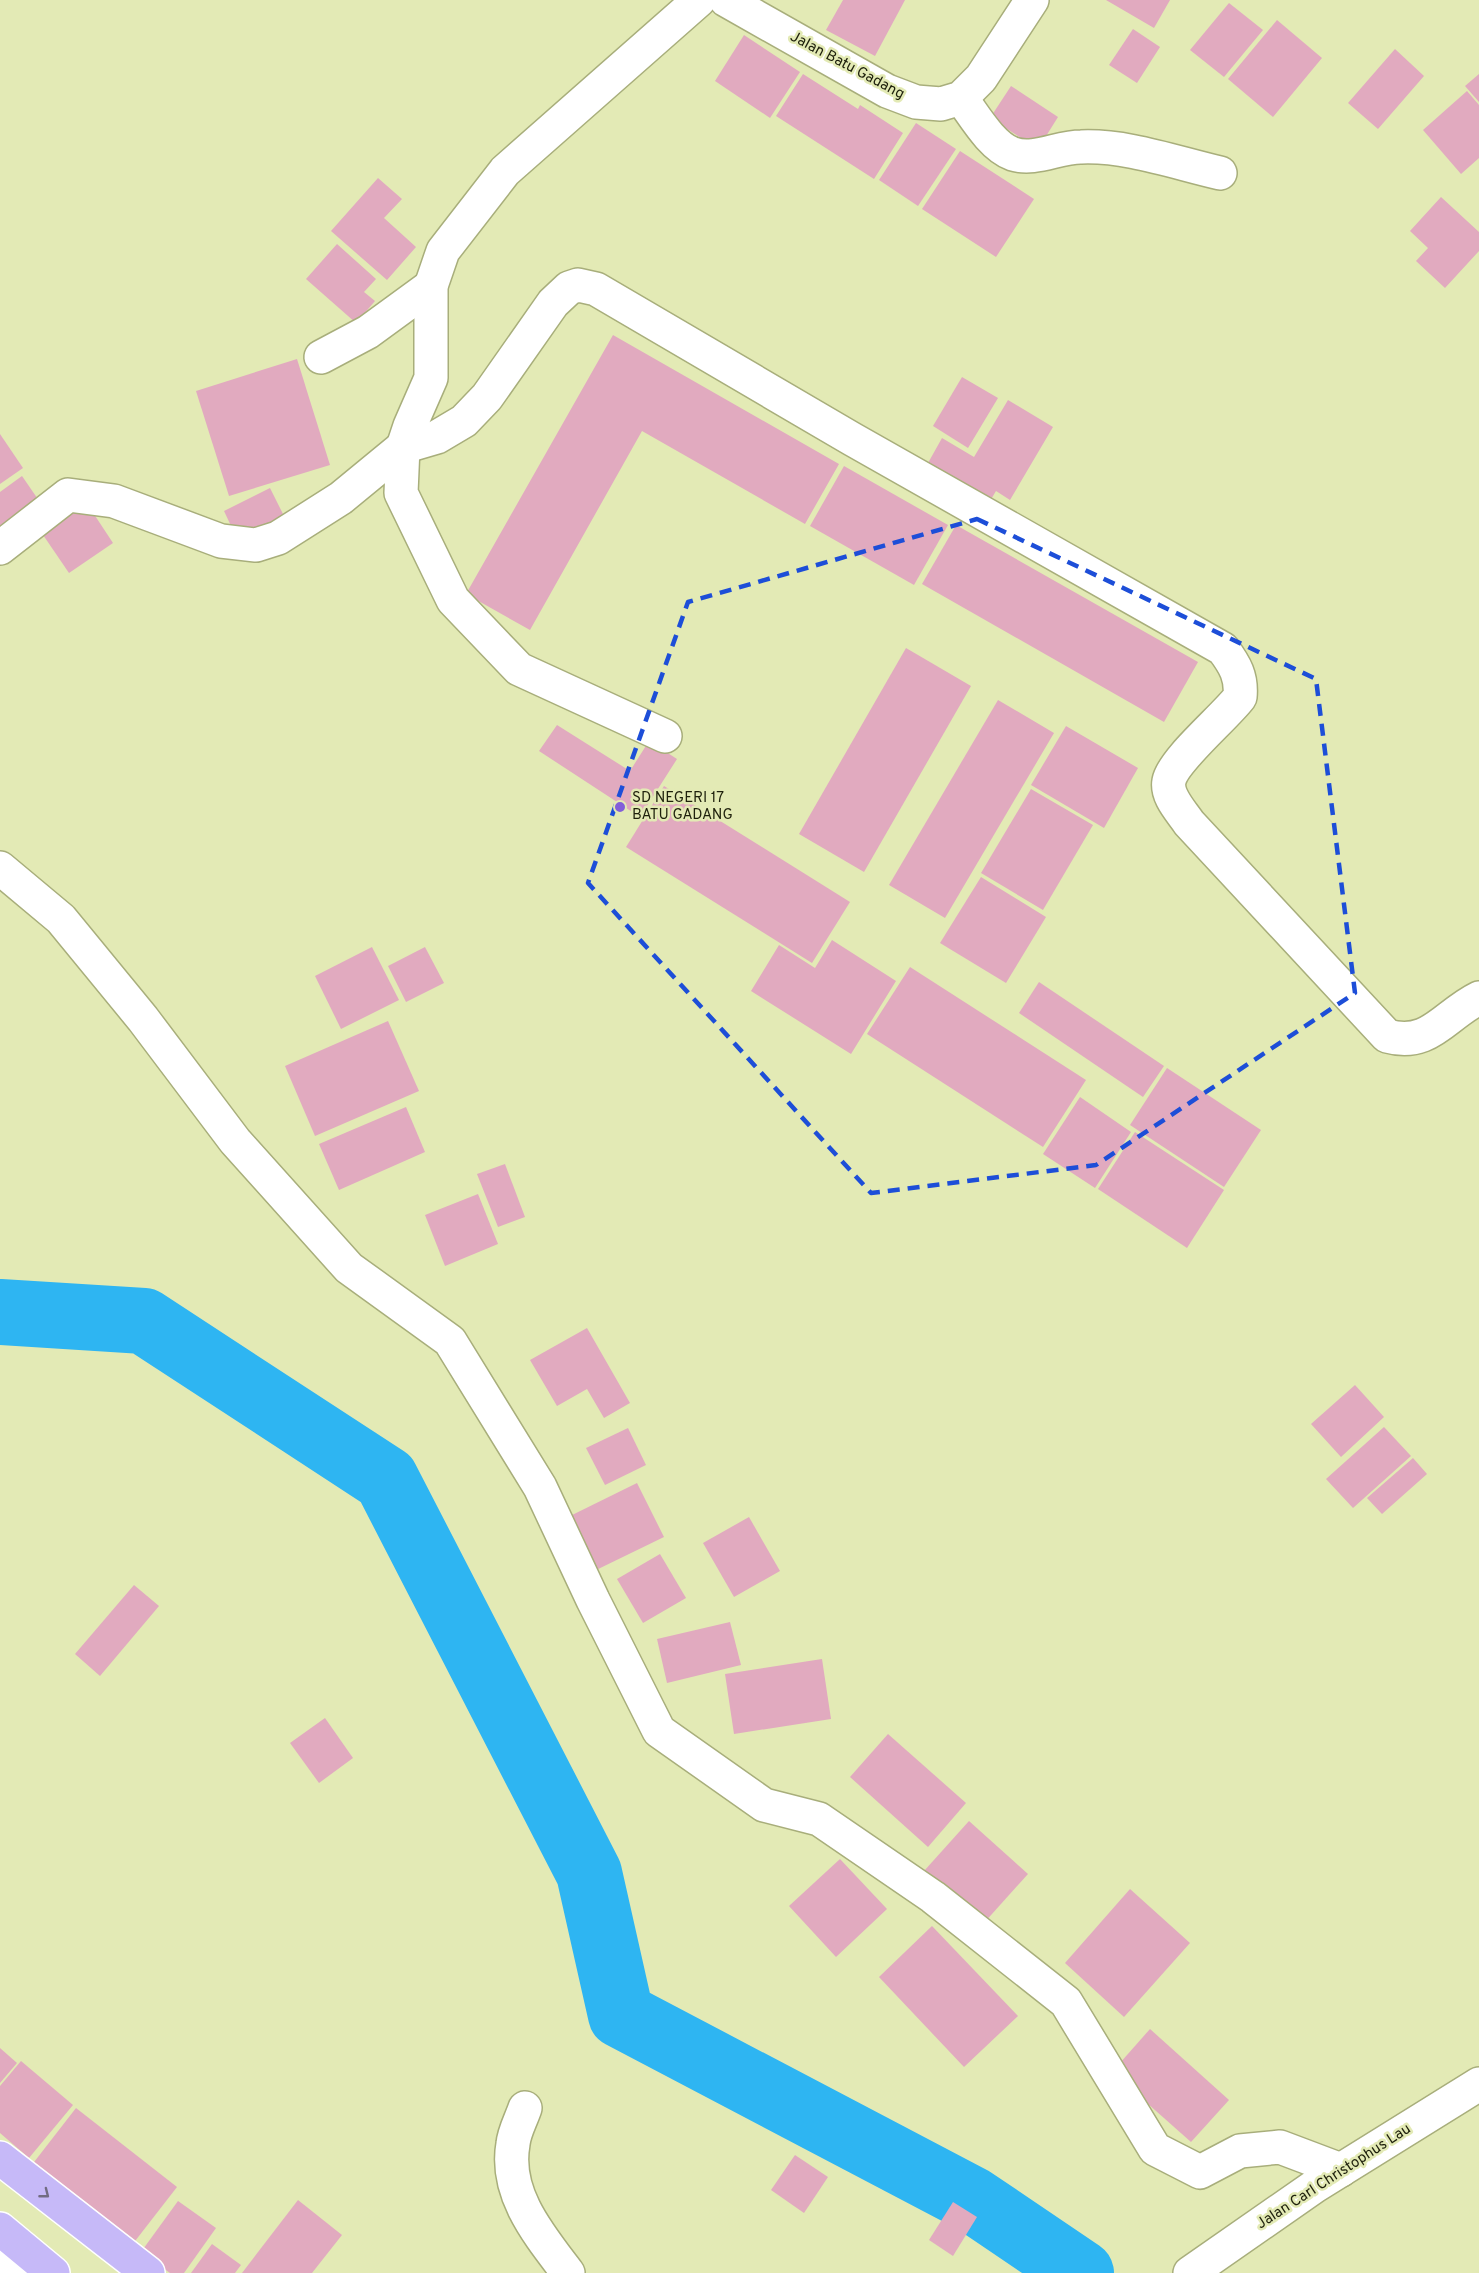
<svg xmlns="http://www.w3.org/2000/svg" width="1479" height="2273" font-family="Overpass,sans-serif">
<rect width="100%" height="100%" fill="#e3eab5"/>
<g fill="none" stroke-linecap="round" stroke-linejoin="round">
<!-- river -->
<polyline stroke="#2eb5f2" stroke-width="66" points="0,1312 144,1321 386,1479 589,1873 621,2015 973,2200 1081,2273"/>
</g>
<!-- building -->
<g fill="#e1aabf">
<polygon points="843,0 905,0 875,56 826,30"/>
<polygon points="1106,0 1170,0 1154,28"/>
<polygon points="1229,3 1263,30 1224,77 1190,50"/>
<polygon points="1277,20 1322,58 1273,117 1228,79"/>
<polygon points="1133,29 1160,47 1137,83 1109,65"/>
<polygon points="744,35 800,72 770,118 715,81"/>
<polygon points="1395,49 1424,76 1378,129 1348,103"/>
<polygon points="803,74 858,109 860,105 903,133 874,179 776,116"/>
<polygon points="1479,74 1479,102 1465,86"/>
<polygon points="1011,86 1058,117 1038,149 990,118"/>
<polygon points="1467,91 1479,105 1479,158 1461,174 1423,130"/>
<polygon points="916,123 956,149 918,206 879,180"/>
<polygon points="960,151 1034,199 996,257 922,209"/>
<polygon points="378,178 402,199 384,218 416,247 387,280 331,231"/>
<polygon points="1441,197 1479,232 1479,251 1445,288 1416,261 1428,248 1410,231"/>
<polygon points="337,244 376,279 364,292 375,301 356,323 306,279"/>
<polygon points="613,335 839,464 805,524 642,431 530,630 466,594"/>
<polygon points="297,359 330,465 229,496 196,391"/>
<polygon points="962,377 998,398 968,448 933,426"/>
<polygon points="1008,400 1053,427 1010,500 996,491 990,501 928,463 942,438 974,457"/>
<polygon points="0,434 23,468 0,484"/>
<polygon points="844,466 948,525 914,585 810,526"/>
<polygon points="22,476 44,508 0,536 0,492"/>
<polygon points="270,488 286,520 239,543 224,511"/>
<polygon points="84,499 113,543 69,573 39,529"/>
<polygon points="956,525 1198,662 1164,722 922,584"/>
<polygon points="906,648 971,686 864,872 799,834"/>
<polygon points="998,700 1054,733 945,918 889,885"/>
<polygon points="557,725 630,771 649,741 677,759 640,817 539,751"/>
<polygon points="1066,726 1138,768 1104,828 1031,785"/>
<polygon points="664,786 850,902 812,963 626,847"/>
<polygon points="1031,789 1093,825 1043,910 981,873"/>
<polygon points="981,877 1046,917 1006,983 940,943"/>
<polygon points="832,940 896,981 851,1054 751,991 779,945 815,968"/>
<polygon points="372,947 399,1000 341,1029 315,976"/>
<polygon points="425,947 444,983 406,1002 388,966"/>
<polygon points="910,967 1086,1080 1043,1147 867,1034"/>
<polygon points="1039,982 1164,1066 1143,1097 1019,1013"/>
<polygon points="388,1021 419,1091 315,1136 285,1066"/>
<polygon points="1167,1068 1261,1130 1224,1187 1130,1125"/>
<polygon points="1080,1097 1131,1132 1095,1188 1043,1154"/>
<polygon points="406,1107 425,1152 339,1190 319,1144"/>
<polygon points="1135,1132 1224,1190 1187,1248 1098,1189"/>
<polygon points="505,1164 525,1217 498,1227 477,1174"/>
<polygon points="478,1194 498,1244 445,1266 425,1215"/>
<polygon points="587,1328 630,1403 604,1418 587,1389 557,1406 530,1360"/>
<polygon points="1355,1385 1384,1417 1341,1457 1311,1424"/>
<polygon points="1384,1427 1411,1456 1353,1508 1326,1479"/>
<polygon points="628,1428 646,1465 605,1485 586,1448"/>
<polygon points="1413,1458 1427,1474 1382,1514 1367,1498"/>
<polygon points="637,1483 664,1537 592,1572 566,1518"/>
<polygon points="749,1517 780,1571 734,1597 703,1543"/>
<polygon points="660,1554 686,1598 643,1623 617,1579"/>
<polygon points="134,1585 159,1606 100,1676 75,1654"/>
<polygon points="730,1622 741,1665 667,1683 657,1639"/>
<polygon points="822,1659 831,1719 734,1734 725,1674"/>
<polygon points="325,1718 353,1758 319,1783 290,1743"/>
<polygon points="888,1734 966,1803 928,1847 850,1777"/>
<polygon points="969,1821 1028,1874 983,1924 924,1871"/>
<polygon points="840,1859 887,1909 836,1957 789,1906"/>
<polygon points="1130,1889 1190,1943 1124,2017 1065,1963"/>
<polygon points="932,1926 1018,2016 964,2067 879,1977"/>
<polygon points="1150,2029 1229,2100 1191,2142 1112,2072"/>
<polygon points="0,2048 17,2063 0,2083"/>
<polygon points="21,2061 73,2105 29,2158 0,2133 0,2086"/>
<polygon points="76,2108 177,2187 132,2245 31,2166"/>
<polygon points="795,2155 828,2177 804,2213 771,2190"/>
<polygon points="298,2200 342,2235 312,2273 242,2273"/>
<polygon points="178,2201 216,2228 184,2273 170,2273 141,2252"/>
<polygon points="953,2202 977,2217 953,2256 929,2240"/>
<polygon points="212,2244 241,2265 235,2273 191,2273"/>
</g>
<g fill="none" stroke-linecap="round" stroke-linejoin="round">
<!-- minor casing -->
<g stroke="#a8ae7b" stroke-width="36">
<g id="minor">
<polyline points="726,0 887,91 916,102 941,104 961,98 981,78 1032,0"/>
<path d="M961,98c13,17 30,48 52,56 22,7 45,-7 68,-7 46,-2 95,16 139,26"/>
<polyline points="321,357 368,332 431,286"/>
<path d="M0,548l68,-53 46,6 107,40 35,4 22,-7 63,-40 62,-51 34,-10 27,-16 23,-24 66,-94 16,-15 9,-3 18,4 256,150 371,210c12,16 19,28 17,48 -15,20 -67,63 -71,84 -3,15 12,30 20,42l198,213c43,12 57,-21 92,-38"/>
<polyline points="665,736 519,669 453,600 401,493 403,447 410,426 431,378 431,286 443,251 505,171 699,0"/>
<polyline points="0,868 61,919 143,1019 235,1141 349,1268 450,1341 540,1487 593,1600 659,1731 764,1805 819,1819 933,1897 1066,2002 1155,2149 1200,2172 1240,2151 1280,2147 1341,2170"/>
<path d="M525,2108c-4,12 -11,24 -12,36 -9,50 27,92 55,129"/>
<polyline points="7,2273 20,2246"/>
<polyline points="1190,2273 1315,2186 1479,2084"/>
</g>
</g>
<!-- highway casing -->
<g stroke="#fff" stroke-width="36">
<g id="highway">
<polyline points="0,2158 148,2273"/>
<polyline points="0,2229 53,2273"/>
</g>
</g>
<!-- minor -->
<use href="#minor" stroke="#fff" stroke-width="33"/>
<!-- highway -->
<use href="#highway" stroke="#c6b9f8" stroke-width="33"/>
</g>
<!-- one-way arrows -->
<defs><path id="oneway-chevron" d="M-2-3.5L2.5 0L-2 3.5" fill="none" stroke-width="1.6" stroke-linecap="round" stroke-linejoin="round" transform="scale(1.5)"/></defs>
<use stroke="#726c82" href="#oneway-chevron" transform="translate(45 2194) rotate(38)"/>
<!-- marked area -->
<path fill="none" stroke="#1d4ed8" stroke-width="4.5" stroke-dasharray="12 8" stroke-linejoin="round" d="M977,519l339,160 39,314 -259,172 -225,28 -283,-310 100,-281z"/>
<!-- markers -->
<circle fill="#835fd9" stroke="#e3eab5" stroke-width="2" cx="620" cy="807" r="6"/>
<g text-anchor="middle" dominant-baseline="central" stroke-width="5" stroke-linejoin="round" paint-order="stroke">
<!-- street labels -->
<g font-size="15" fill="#1e200c" stroke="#e3eab5">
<text transform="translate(847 66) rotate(28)">Jalan Batu Gadang</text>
<text transform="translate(1334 2177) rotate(-33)">Jalan Carl Christophus Lau</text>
</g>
<!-- poi labels -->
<g font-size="15" fill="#1e200c" stroke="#e3eab5" text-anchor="start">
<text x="632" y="798">SD NEGERI 17<tspan x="632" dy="17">BATU GADANG</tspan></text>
</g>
</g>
</svg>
